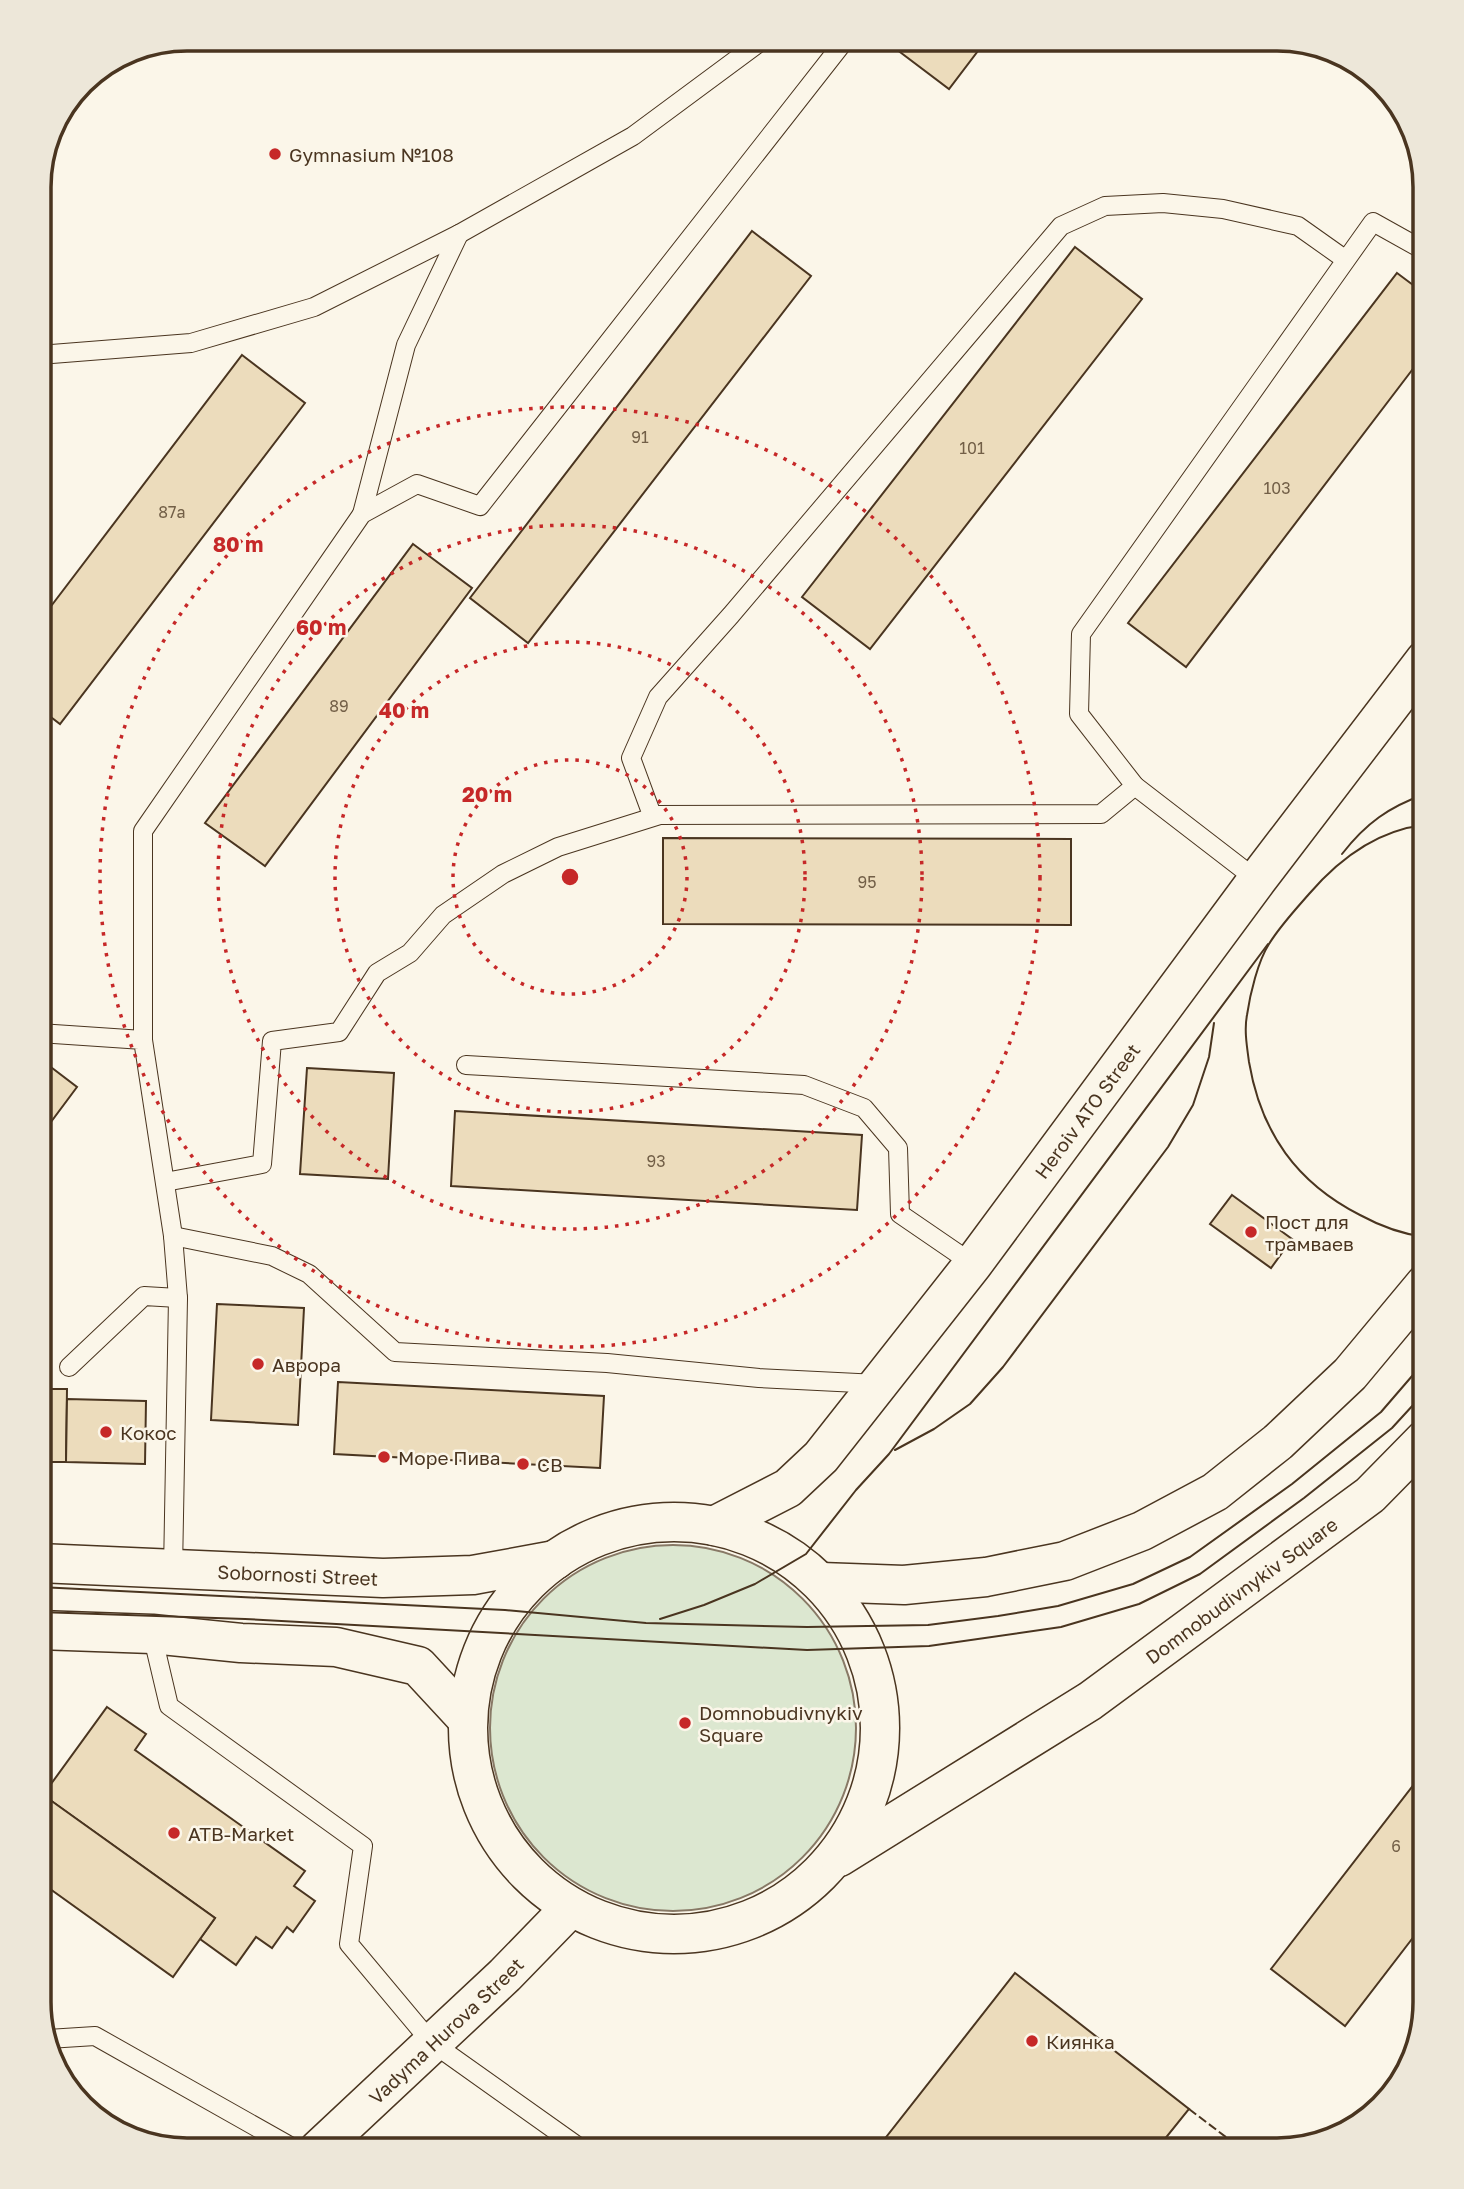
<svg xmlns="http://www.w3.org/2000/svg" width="1464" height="2189" font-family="'Golos Text',sans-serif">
<rect width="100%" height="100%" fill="#fbf6e9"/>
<!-- green -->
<circle fill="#dce7d0" stroke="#887966" stroke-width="2" cx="673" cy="1728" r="183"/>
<!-- building -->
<g fill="#ecdcbc" stroke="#4a3520" stroke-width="2">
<polygon points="890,39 987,39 949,89 888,43"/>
<polygon points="752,231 811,276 528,643 470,598"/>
<polygon points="1075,247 1142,299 870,649 802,597"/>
<polygon points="1397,273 1425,294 1425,353 1186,667 1128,623"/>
<polygon points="242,355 305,403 60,724 39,708 39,622"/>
<polygon points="413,544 472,588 265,866 205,823"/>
<polygon points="663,838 1071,839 1071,925 663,924"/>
<polygon points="39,1058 77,1087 39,1138"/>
<polygon points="307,1068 394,1073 388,1179 300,1174"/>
<polygon points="455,1111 862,1135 857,1210 451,1186"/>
<polygon points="1232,1195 1292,1239 1271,1268 1210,1224"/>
<polygon points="217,1304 304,1308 298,1425 211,1420"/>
<polygon points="338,1382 604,1396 600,1468 334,1454"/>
<polygon points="39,1389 67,1389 66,1462 39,1462"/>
<polygon points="67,1399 146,1401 145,1464 66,1462"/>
<polygon points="107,1707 146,1734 135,1750 305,1871 294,1886 315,1901 293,1932 287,1927 272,1948 256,1937 236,1965 200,1939 215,1918 43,1795"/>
<polygon points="1425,1770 1425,1922 1345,2026 1271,1969"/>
<polygon points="39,1792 215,1918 173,1977 39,1881"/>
<polygon points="1015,1973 1189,2109 1156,2150 876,2150"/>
</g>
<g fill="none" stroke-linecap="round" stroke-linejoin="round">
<!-- lane casing -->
<g stroke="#4a3520" stroke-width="20">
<g id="lane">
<polyline points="1346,260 1298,226 1223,209 1163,203 1105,206 1061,226 731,615 658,697 631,758 652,815 1101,814 1135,786 1079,714 1081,634 1346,260 1373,222 1425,251"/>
<polyline points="39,355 191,343 314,307 459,234 633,136 764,39"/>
<polyline points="362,514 406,345 459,234"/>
<polyline points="1135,786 1257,880"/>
<polyline points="39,1033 143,1040 173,1236 178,1298 173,1570"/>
<polyline points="143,1040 143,831 362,514 417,484 480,506 846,39"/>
<polyline points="466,1065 804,1085 864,1108 898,1148 900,1214 973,1264"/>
<polyline points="165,1182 262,1164 272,1041 339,1032 377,973 410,953 443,915 503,874 558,847 660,815"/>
<polyline points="173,1236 272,1256 309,1274 395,1352 607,1363 759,1378 878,1384"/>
<polyline points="69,1367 144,1296 178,1298"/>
<polyline points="152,1634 169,1706 363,1846 349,1944 431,2042 583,2150"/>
<polyline points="48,2039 95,2036 297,2150"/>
</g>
</g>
<!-- secondary casing -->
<g stroke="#4a3520" stroke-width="41">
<g id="secondary">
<circle cx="674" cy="1728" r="206"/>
<path id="s1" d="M714,1526l74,-38 33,-31 152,-193 284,-384 168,-220"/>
<path id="s2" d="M39,1563l344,15 90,-3 82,-15"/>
<polyline points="821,1582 904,1585 986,1577 1065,1561 1142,1531 1215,1492 1278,1442 1350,1374 1425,1284"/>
<polyline points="39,1630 152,1634 241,1643 336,1647 418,1666 468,1720"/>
<path id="s3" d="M839,1857l251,-156 280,-206 55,-56"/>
<path id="s4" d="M318,2150l187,-175 66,-68"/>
</g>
</g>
<!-- lane -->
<use href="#lane" stroke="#fbf6e9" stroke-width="18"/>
<!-- secondary -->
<use href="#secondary" stroke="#fbf6e9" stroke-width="38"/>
<!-- tram -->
<g stroke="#4a3520" stroke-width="2">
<path d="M1342,854c24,-31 47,-47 83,-60"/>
<path d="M1425,1237c-24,-3 -43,-10 -65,-22 -63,-32 -99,-82 -111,-153 -2,-15 -5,-32 -2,-47 3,-21 11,-54 22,-71 11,-18 27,-35 40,-50 31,-36 69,-64 116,-69"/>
<polyline points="895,1450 934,1429 970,1404 1003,1367 1168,1147 1193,1105 1209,1057 1214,1023"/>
<polyline points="39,1587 505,1610 646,1623 807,1627 928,1625 998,1616 1058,1606 1133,1584 1190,1557 1292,1484 1381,1412 1425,1361"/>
<polyline points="39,1612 245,1619 807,1650 929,1646 1061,1627 1139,1604 1200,1574 1304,1498 1392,1428 1425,1392"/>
<polyline points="660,1619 704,1605 755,1584 806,1554 856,1490 889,1454 1268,944"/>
</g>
<!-- fence -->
<polyline stroke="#4a3520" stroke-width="2" stroke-dasharray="9 3.5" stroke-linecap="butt" points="1189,2109 1243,2150"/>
</g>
<!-- distance rings -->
<g fill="none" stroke="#c62828" stroke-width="3.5" stroke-dasharray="3.5 7">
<circle cx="570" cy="877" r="117"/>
<circle cx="570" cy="877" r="235"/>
<circle cx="570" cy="877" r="352"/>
<circle cx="570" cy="877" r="470"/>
</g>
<!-- markers -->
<g fill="#c62828" stroke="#fbf6e9" stroke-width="2.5">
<circle cx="275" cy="154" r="7"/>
<circle cx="1251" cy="1232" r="7"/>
<circle cx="258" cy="1364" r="7"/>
<circle cx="106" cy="1432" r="7"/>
<circle cx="384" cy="1457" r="7"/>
<circle cx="523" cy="1464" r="7"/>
<circle cx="685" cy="1723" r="7"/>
<circle cx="174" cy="1833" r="7"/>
<circle cx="1032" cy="2041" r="7"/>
</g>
<g text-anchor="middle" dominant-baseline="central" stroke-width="5" stroke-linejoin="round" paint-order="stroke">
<!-- number labels -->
<g font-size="16" fill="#725f47">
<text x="640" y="437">91</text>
<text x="972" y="448">101</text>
<text x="1277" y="488">103</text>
<text x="172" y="512">87а</text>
<text x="339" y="706">89</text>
<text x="867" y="882">95</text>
<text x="656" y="1161">93</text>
<text x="1396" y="1846">6</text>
</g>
<!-- poi labels -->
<g font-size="19" fill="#4a3520" stroke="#fbf6e9" text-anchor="start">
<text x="289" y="154">Gymnasium №108</text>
<text x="1265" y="1221">Пост для<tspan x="1265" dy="22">трамваев</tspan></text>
<text x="272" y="1364">Аврора</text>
<text x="120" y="1432">Кокос</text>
<text x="398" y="1457">Море Пива</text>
<text x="537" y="1464">СВ</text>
<text x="699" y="1712">Domnobudivnykiv<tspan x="699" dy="22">Square</tspan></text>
<text x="188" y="1833">ATB-Market</text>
<text x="1046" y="2041">Киянка</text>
</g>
<!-- street labels -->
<g font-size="19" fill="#4a3520" stroke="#fbf6e9">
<text stroke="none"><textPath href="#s1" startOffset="565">Heroiv ATO Street</textPath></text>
<text stroke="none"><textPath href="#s2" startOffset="259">Sobornosti Street</textPath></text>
<text stroke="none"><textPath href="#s3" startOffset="483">Domnobudivnykiv Square</textPath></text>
<text stroke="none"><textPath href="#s4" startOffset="175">Vadyma Hurova Street</textPath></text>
</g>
</g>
<!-- crop -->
<path d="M0 0H1464V2189H0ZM187 51H1277A136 136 0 0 1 1413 187V2002A136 136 0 0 1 1277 2138H187A136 136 0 0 1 51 2002V187A136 136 0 0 1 187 51Z" fill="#ede7d9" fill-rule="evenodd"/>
<path fill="none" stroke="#4a3520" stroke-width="3.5" d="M187 51H1277A136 136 0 0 1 1413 187V2002A136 136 0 0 1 1277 2138H187A136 136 0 0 1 51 2002V187A136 136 0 0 1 187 51Z"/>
<circle cx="570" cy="877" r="10" fill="#c62828" stroke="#fbf6e9" stroke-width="3.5"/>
<g font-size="21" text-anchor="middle" font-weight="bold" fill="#c62828" stroke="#fbf6e9" stroke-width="5" stroke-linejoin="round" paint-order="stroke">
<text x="238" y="552">80 m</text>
<text x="321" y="635">60 m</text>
<text x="404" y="718">40 m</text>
<text x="487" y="802">20 m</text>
</g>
</svg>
